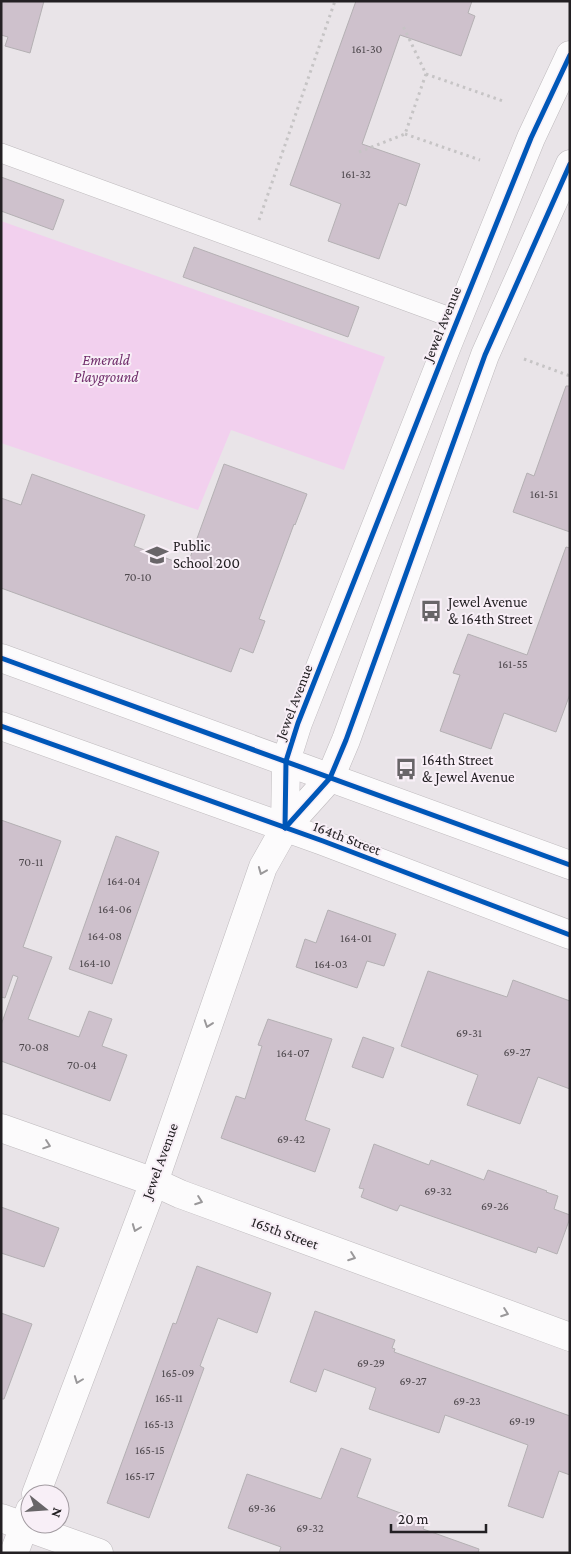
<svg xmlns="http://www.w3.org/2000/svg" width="571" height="1554" font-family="'Crimson Pro',serif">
<rect width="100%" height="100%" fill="#e9e4e8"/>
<!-- green -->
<polygon fill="#f2d0ee" points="1,221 385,357 344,470 231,430 198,510 1,443"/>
<!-- building -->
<g fill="#cec1cc" stroke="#b4b0b3">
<polygon points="1,1 44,1 30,53 5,46 8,37 1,35"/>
<polygon points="356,1 472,1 468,13 475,16 461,56 400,35 362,144 420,164 406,206 399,203 379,259 328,241 341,204 290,185"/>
<polygon points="1,177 64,200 53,230 1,211"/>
<polygon points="194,247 359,307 348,337 183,277"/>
<polygon points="566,386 570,386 570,532 513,512 527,473 534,476"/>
<polygon points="224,464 307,494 295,525 294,524 259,619 265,621 253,653 240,648 231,672 1,588 1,498 21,505 32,474 145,515 134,546 187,566"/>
<polygon points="566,547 570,548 570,694 556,732 504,713 491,749 440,731 460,675 453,673 468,634 527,655"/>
<polygon points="1,820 61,841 23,947 52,957 28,1019 79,1037 89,1011 112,1019 102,1046 127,1055 110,1101 1,1061 1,1025 18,977 13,975 5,998 1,997"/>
<polygon points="116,836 159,852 112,984 69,969"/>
<polygon points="328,910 396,934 384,966 367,961 357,988 296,967 305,939 316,943"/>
<polygon points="428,971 507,997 513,980 570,1001 570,1089 538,1077 520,1124 467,1105 478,1075 401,1046"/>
<polygon points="268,1019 332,1039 305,1120 330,1129 315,1172 221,1138 236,1096 245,1099 262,1046 258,1045"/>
<polygon points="363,1037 394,1048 383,1078 352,1067"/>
<polygon points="374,1144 429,1165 431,1160 484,1180 488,1170 547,1191 546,1192 558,1196 554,1209 570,1215 570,1218 557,1254 538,1247 536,1253 400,1205 397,1211 361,1197 364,1189 359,1188"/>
<polygon points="1,1207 59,1228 44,1267 1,1253"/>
<polygon points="197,1266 271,1293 257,1333 218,1318 200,1366 204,1368 149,1518 107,1503 173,1323 176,1324"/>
<polygon points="315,1311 395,1340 392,1348 395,1349 394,1352 570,1416 570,1475 559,1471 543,1518 508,1506 528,1445 445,1415 439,1433 369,1409 376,1388 324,1369 316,1392 290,1382"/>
<polygon points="1,1313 32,1324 4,1399 1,1399"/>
<polygon points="341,1448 371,1459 357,1497 425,1522 423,1529 479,1549 478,1553 279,1553 281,1547 228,1528 247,1474 321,1499"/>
</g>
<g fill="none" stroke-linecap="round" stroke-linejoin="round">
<!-- lane casing -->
<g stroke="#bebabd" stroke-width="20">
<polyline id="lane" points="1,153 458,320"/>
</g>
<!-- street casing -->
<g stroke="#bebabd" stroke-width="29">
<g id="street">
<polyline points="1,1128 154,1182 180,1194 570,1337"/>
<polyline points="1,1518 99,1553"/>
</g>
</g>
<!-- secondary casing -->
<g stroke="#bebabd" stroke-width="29">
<g id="secondary">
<polyline points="1,658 570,865"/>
<polyline points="1,726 323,841 570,935"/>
<polyline points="285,828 286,761 298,723 447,346 531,138 570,55"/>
<polyline points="36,1494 154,1182 263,867 285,828 330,778 346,740 485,355 570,164"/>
<polyline points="14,1553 30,1510"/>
</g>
</g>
<!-- path -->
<g stroke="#c6c4c5" stroke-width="3" stroke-dasharray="2.5 4" stroke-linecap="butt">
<polyline points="426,74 503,101"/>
<polyline points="405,134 480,160"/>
<polyline points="359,152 405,134 426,74 403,26"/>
<polyline points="259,220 335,1"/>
<polyline points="524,359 570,376"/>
</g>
<!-- lane -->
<use href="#lane" stroke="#fcfbfc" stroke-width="19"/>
<!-- street -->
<use href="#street" stroke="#fcfbfc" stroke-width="28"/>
<!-- secondary -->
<use href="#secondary" stroke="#fcfbfc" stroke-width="28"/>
<!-- cycleway casing -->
<g stroke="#f8eff7" stroke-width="8">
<g id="cycleway">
<polyline points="1,658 570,865"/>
<polyline points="1,726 323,841 570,935"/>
<polyline points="285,828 286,761 298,723 447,346 531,138 570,55"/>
<polyline points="285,828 330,778 346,740 485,355 570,164"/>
</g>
</g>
<!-- cycleway -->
<use href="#cycleway" stroke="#0057b8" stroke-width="5"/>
</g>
<!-- one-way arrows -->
<defs><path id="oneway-chevron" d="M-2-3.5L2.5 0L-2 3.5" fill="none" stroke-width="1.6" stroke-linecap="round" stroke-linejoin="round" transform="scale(1.25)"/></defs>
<g stroke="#9a989a">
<use href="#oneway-chevron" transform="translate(262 871) rotate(112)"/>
<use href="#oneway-chevron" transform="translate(208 1024) rotate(109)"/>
<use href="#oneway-chevron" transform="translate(47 1145) rotate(19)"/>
<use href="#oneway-chevron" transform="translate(199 1201) rotate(20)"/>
<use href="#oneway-chevron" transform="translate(136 1228) rotate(111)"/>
<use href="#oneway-chevron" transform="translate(352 1257) rotate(20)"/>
<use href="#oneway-chevron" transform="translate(505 1313) rotate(20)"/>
<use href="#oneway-chevron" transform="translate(78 1380) rotate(111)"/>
</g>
<!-- icons -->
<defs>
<g id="school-bare" transform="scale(1.725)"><path d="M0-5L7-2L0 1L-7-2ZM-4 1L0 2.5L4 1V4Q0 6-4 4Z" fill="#686568" stroke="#f8eff7" stroke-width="2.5" paint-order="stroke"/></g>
<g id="bus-bare" transform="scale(1.725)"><path d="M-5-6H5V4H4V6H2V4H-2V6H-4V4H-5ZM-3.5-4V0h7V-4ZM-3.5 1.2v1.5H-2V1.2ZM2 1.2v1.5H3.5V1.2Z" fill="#686568" stroke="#f8eff7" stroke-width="2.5" paint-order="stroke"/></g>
</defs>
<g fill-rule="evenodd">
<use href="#school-bare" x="157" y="555"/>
<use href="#bus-bare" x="431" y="611"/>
<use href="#bus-bare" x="406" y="769"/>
</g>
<g text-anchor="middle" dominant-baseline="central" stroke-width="4" stroke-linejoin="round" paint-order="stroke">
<!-- number labels -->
<g font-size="12" fill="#4e484d">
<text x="367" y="49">161-30</text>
<text x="356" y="174">161-32</text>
<text x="544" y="494">161-51</text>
<text x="138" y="577">70-10</text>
<text x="513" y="664">161-55</text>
<text x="31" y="862">70-11</text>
<text x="124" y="881">164-04</text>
<text x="115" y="909">164-06</text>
<text x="105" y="936">164-08</text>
<text x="356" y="938">164-01</text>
<text x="95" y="963">164-10</text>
<text x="331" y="964">164-03</text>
<text x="469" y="1033">69-31</text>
<text x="34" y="1047">70-08</text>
<text x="517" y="1052">69-27</text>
<text x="293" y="1053">164-07</text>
<text x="82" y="1065">70-04</text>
<text x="291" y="1139">69-42</text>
<text x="438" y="1191">69-32</text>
<text x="495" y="1206">69-26</text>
<text x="371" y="1363">69-29</text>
<text x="178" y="1373">165-09</text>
<text x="413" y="1381">69-27</text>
<text x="169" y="1398">165-11</text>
<text x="467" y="1401">69-23</text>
<text x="522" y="1421">69-19</text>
<text x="159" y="1424">165-13</text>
<text x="150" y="1450">165-15</text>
<text x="140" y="1476">165-17</text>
<text x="262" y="1508">69-36</text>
<text x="310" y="1528">69-32</text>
</g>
<!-- street labels -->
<g font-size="15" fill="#232023" stroke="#f8eff7">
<text transform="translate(442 324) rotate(-68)">Jewel Avenue</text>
<text transform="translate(294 702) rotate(-69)">Jewel Avenue</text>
<text transform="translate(347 838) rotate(21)">164th Street</text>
<text transform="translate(160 1161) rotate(-70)">Jewel Avenue</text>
<text transform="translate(285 1233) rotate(20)">165th Street</text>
</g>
<!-- park labels -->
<g font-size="15" font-style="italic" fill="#702d6b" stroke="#f8eff7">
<text x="106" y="360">Emerald<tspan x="106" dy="17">Playground</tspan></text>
</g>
<!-- poi labels -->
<g font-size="15" fill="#232023" stroke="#f8eff7" text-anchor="start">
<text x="173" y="546">Public<tspan x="173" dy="17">School 200</tspan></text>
<text x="448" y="602">Jewel Avenue<tspan x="448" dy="17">&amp; 164th Street</tspan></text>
<text x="422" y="760">164th Street<tspan x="422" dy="17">&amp; Jewel Avenue</tspan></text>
</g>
</g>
<!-- border -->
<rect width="571" height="1554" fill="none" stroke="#232023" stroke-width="5"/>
<!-- north arrow -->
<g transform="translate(45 1509) rotate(107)"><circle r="24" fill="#f8eff7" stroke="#a39ca2"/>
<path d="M0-4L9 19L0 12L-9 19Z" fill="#686568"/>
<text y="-8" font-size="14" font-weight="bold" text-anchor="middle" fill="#232023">N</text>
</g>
<!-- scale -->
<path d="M391 1524v8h95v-8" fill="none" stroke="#232023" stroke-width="2.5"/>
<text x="398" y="1524" font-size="15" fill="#232023" stroke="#f8eff7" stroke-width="4" paint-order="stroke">20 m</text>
</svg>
